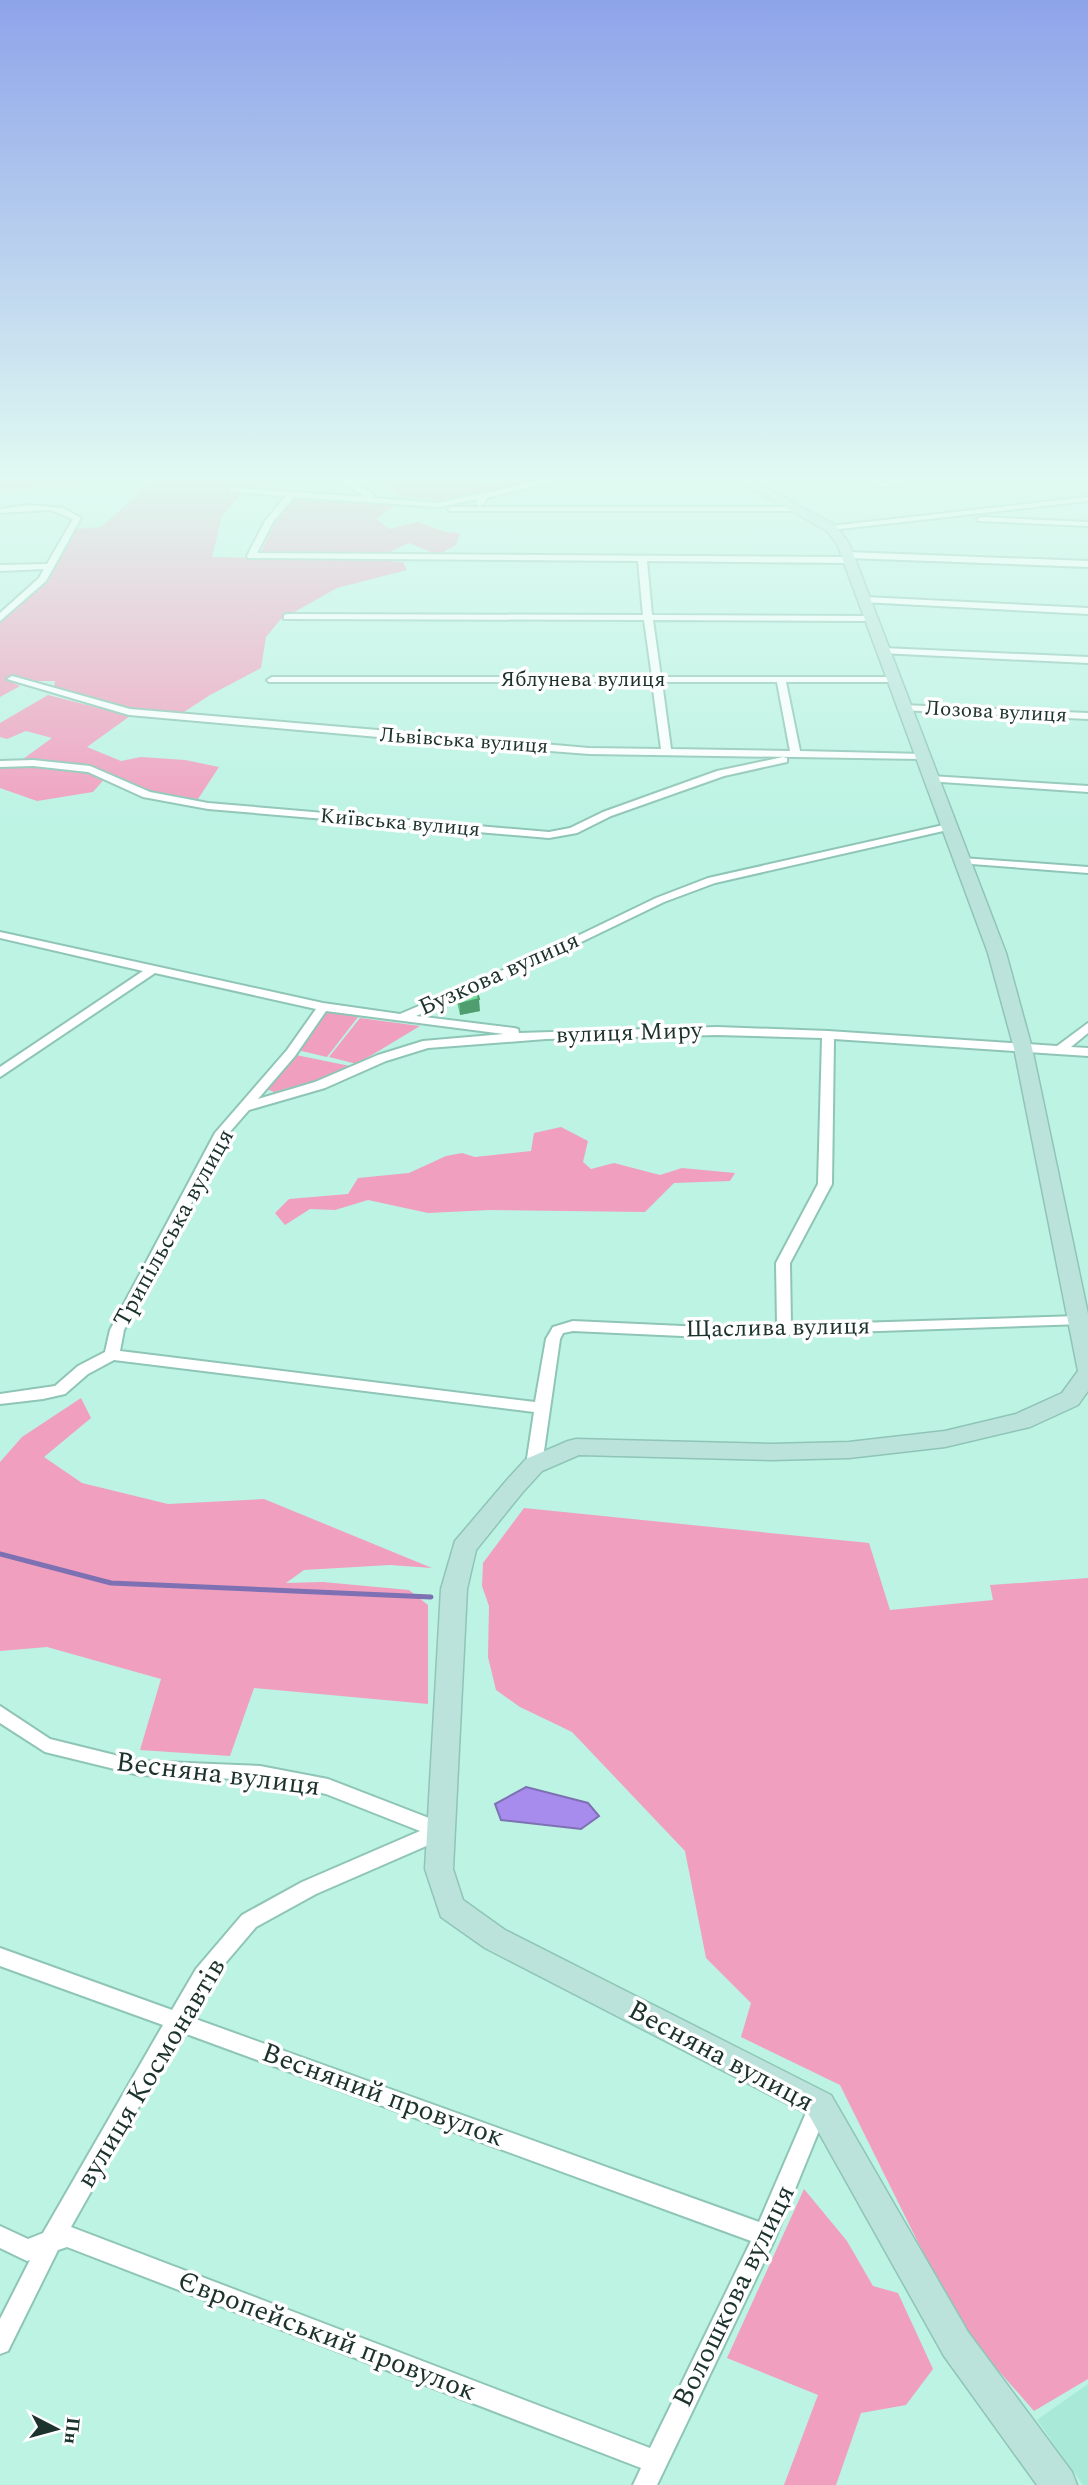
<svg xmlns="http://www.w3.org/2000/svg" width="1088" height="2485" font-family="Spectral,serif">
<rect width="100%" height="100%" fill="#bcf3e3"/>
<!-- built -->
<polygon fill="#a8e9d7" points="1088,2384 1088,2485 1083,2485 1037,2420"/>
<!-- green -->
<g fill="#f19fbe">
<polygon points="0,477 92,477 83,486 41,482 36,489 0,493"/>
<polygon points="151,477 289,477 244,490 222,516 212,557 258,558 275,523 294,496 396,504 376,519 390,529 417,522 445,532 460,533 456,545 438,555 409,543 373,560 403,562 407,570 337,588 280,620 266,637 261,668 210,695 184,712 132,709 54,688 55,681 10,681 20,686 0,697 0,622 49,581 53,568 76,529 101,527 153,480"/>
<polygon points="373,477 463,477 485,486 524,477 554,477 449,502 401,496"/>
<polygon points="48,695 130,716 87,747 121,761 141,757 185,760 219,767 198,799 163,795 107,776 93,792 37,801 0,788 0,766 23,759 52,738 26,731 7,739 0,737 0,723"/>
<polygon points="328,1011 358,1017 327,1057 297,1050"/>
<polygon points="360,1018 420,1026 357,1064 329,1057"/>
<polygon points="296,1055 350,1066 331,1076 274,1092 267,1089"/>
<polygon points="561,1127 588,1141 583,1162 591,1169 614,1163 660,1175 682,1168 735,1173 730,1181 674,1183 645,1212 490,1210 428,1213 368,1200 335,1210 310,1209 285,1225 275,1213 289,1199 348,1194 358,1178 409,1173 446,1156 462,1153 475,1157 531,1151 534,1133"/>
<polygon points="81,1398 91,1418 44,1457 82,1483 168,1504 264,1499 432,1568 390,1565 304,1570 286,1583 323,1582 409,1590 428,1605 428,1704 254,1688 230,1756 140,1750 161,1679 47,1647 0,1651 0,1462 22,1437"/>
<polygon points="524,1508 869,1543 890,1610 993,1600 990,1585 1088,1578 1088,2379 1034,2411 960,2327 840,2085 741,2037 751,2003 706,1958 685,1851 572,1732 520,1707 496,1690 488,1657 489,1606 482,1586 483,1563"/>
<polygon points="804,2189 847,2241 873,2286 898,2293 933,2369 906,2405 861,2413 836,2485 784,2485 818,2395 727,2358"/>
</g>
<!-- water -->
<polygon fill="#a78ced" stroke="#7d71b3" stroke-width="2" points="526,1787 588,1803 599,1816 581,1829 501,1820 495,1804"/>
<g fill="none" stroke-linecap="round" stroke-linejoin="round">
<!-- stream -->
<polyline stroke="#7d71b3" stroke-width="5" points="0,1554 111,1583 431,1597"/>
<!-- street casing -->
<g stroke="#8fc5b6" stroke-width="4">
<g id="street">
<path d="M334,477h10l29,17v4l66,5 118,-26h15l-86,21 -2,6 -4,2 -4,-2 1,-5 -38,8 -145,-10 -21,25 -16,31 589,4 -3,-2 4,-3 241,9v6l-238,-9 3,2 -4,3 -202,-2 5,54 222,1 2,2 -5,3 -218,-1 8,57h235v4l-3,1h-107l14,69 125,3 1,2 -5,3 -332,-5 -154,-12 -306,-27 -122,-36 5,-3 118,33 459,39 72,1 -9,-67h-383l-2,-2 5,-3h380l-8,-57 -360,-1v-4l3,-1 356,1 -5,-54 -390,-3 -1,-2 18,-35 21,-25 -53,-4h-3v-4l136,9zM662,682h115l13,69 -119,-2z"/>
<polygon points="908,477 923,477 883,487 879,485"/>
<polygon points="1088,497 1088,501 831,530 827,528 831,526"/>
<polygon points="29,505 63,508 81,518 46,581 0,621 0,613 39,578 44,569 0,571 0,565 47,564 73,519 51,510 0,513 0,509"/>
<polygon points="452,507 795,507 799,509 795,511 449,511 448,509"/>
<polygon points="981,517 1088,522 1088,526 978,521 977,519"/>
<polygon points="865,597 1088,608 1088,614 862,602 862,598"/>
<polygon points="883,648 1088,657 1088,663 880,653 878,651"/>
<polygon points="903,705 1088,713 1088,719 900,710 898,708"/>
<polygon points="783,757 787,758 787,762 724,776 611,816 577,833 549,838 208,809 143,797 88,772 33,766 0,767 0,761 33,760 90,766 150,792 208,803 549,832 570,828 603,812 717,771"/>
<polygon points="931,776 1088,786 1088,792 927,781 927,777"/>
<path d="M948,824l4,1v4l-237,54 -51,19 -120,58 -128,56 98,12 4,1 1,4 198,-6 111,4 229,15 31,-23v10l-17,14 17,1v8l-254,-17 -2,145 -42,79 1,62 287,-9 7,5 -2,3 -379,13 -131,-6 -10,2 -3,6 -18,126 -2,4h-12l-2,-4 8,-53 -420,-52 -26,14 -23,20 -22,5 -43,5v-10l55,-8 23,-20 27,-14 5,-22 105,-197 72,-83 29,-41 -161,-36 -155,104v-10l143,-96 -143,-33v-6l323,71 77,11 136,-58 120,-58 52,-20zM326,1011l178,23 -81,7 -45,14 -63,27 -57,17 37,-43zM717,1035l105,3 -4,146 -42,79 1,62 -73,2 -131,-6 -20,6 -7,12 -11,63 -415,-51 4,-21 104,-196 21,-24 76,-22 61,-27 42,-13 118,-9z"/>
<polygon points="962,858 1088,867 1088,873 958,863 957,861"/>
<path d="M0,1706l50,33 89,22 121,5 68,13 119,46 2,6 -2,6 -131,57 -60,33 -46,54 -20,36 569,205 53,-123 7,-3 7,3 3,7 -56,137 -116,242h-24l8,-17 -574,-221 -9,3 -50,101 -8,3v-35l30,-59 -3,1 -27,-13v-22l28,13 15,-6 120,-208 -163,-59v-18l172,62 24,-41 46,-54 60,-33 118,-51 -94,-37 -66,-14 -121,-5 -94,-23 -45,-29zM181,2032l570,209 -101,207 -579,-221z"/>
</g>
</g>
<!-- secondary casing -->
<g stroke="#8fc5b6" stroke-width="3">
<polygon id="secondary" points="731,477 746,477 835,525 849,543 1006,953 1032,1048 1088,1314 1088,1391 1078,1405 1030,1427 945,1447 849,1458 771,1460 579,1455 542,1471 522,1493 476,1550 467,1589 453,1869 463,1900 505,1930 831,2095 968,2332 1072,2472 1077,2485 1037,2485 944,2356 809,2115 485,1948 441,1917 425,1869 441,1589 455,1541 506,1481 526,1459 568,1441 576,1439 771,1444 849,1442 945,1431 1016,1414 1062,1393 1078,1371 1014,1048 988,953 837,544 827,531"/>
</g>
<!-- street -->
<use href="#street" fill="#fff" fill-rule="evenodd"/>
<!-- secondary -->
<use href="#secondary" fill="#bbe3db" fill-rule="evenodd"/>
</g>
<!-- wall -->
<polygon fill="#62c288" points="456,990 480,1011 460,1015 457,1002"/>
<!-- shaded-wall -->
<polygon fill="#509e6f" points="479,999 480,1011 460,1015 460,1004"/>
<!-- building -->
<polygon fill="#72e19e" stroke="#509e6f" stroke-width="2" points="476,989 479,999 460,1004 456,990"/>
<!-- sky -->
<linearGradient id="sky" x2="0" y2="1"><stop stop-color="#8ea4ea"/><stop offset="0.58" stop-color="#e1faf2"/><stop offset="1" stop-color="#e1faf2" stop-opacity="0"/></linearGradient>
<rect width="1088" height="825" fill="url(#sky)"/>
<g text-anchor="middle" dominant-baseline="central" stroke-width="7" stroke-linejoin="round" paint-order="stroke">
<!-- far-street labels -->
<g font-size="21" fill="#1c322c" stroke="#fff">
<text x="583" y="680">Яблунева вулиця</text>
<text transform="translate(996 712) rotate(3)">Лозова вулиця</text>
<text transform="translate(464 741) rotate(4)">Львівська вулиця</text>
<text transform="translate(400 823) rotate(5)">Київська вулиця</text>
</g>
<!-- street labels -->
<g font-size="24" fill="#1c322c" stroke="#fff">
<text transform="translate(499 974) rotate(-24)">Бузкова вулиця</text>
<text transform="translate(629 1033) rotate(-2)">вулиця Миру</text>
<text transform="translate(174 1228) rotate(-61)">Трипільська вулиця</text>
<text transform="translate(778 1328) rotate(-1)">Щаслива вулиця</text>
</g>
<!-- near-street labels -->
<g font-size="28" fill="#1c322c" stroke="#fff">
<text transform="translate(218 1774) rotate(7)">Весняна вулиця</text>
<text transform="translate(721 2056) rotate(28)">Весняна вулиця</text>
<text transform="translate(151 2073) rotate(-59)">вулиця Космонавтів</text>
<text transform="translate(383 2095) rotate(20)">Весняний провулок</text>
<text transform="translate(734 2296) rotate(-64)">Волошкова вулиця</text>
<text transform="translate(327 2336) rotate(21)">Європейський провулок</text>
</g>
</g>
<!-- north arrow -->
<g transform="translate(56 2429) rotate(96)" stroke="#ffffff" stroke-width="5" paint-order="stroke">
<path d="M0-5L12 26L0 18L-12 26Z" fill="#1c322c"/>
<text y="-10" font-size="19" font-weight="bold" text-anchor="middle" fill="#1c322c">Пн</text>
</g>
</svg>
